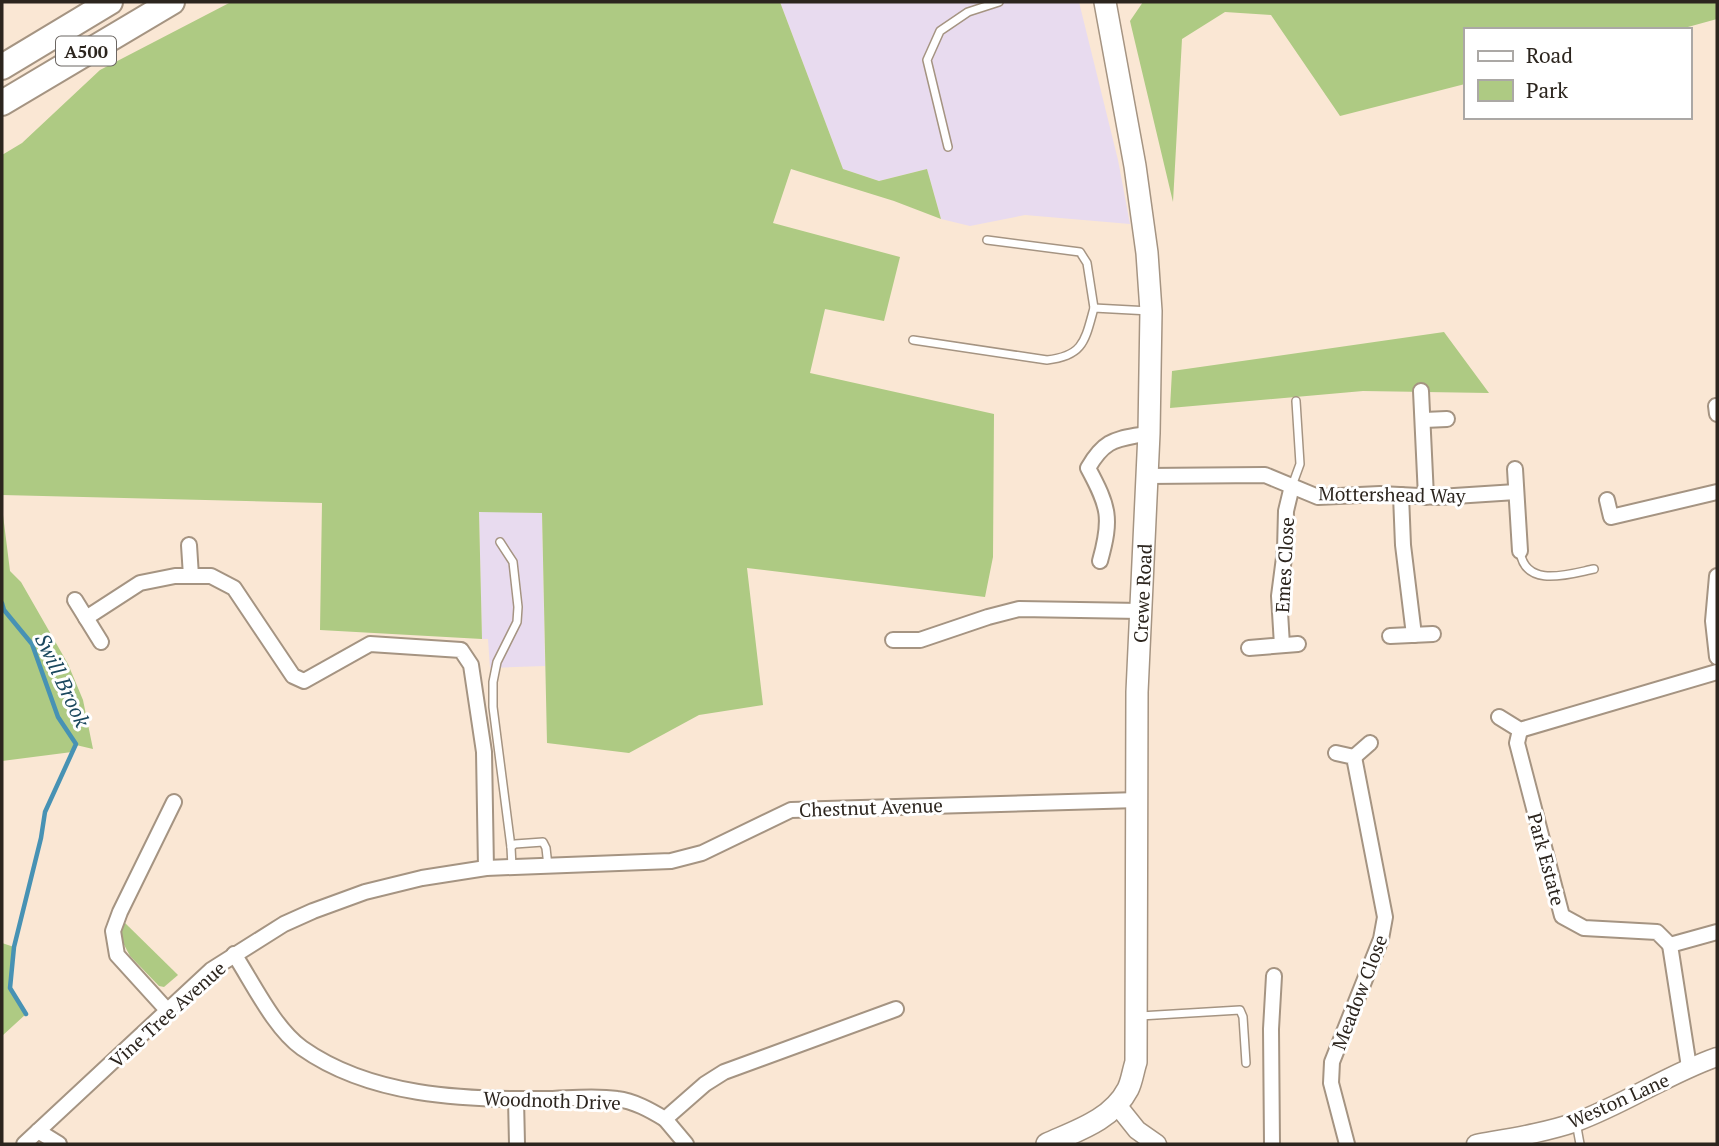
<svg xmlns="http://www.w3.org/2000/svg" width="1719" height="1146" font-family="'PT Serif',serif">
<rect width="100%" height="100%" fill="#fae7d4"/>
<!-- industrial -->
<g fill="#e8dbef">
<polygon points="780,2 1079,2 1118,160 1130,224 1025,215 970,226 941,219 927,169 879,181 843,169"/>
<polygon points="479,511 542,513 545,666 490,668 488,639 482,639"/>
</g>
<!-- green -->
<g fill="#aeca83">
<polygon points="231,2 780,2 843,169 879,181 927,169 941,219 894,201 791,169 773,223 900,257 884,321 825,309 810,373 994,414 993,557 985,597 747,568 763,705 699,715 629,753 547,743 542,513 479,512 482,639 320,630 322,503 2,495 2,155 22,143 100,70"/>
<polygon points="1143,2 1717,2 1717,19 1677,30 1465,30 1465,84 1340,116 1271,15 1225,12 1182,39 1173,202 1130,21"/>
<polygon points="1444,332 1489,393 1363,391 1170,408 1172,371"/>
<polygon points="2,507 10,571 21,582 68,664 83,700 93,749 76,745 72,752 2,761"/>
<polygon points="123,921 178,975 164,987 159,986 130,956 120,937"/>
<polygon points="2,943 14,947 10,988 26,1014 2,1036"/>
</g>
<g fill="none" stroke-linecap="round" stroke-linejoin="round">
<!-- stream -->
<polyline stroke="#4792b4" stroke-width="4.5" points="2,603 4,610 32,644 58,717 76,744 45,812 41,838 14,947 10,988 26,1014"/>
<!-- service casing -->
<g stroke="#a59482" stroke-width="10">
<g id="service">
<polyline points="948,147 927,60 940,31 968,12 999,2"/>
<polyline points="987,240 1080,252 1087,263 1094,308"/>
<path d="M913,340l134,20c37,-4 38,-20 47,-52l56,3"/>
<polyline points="1292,486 1300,464 1296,401"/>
<polyline points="500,542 513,562 518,607 517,622 497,662 493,682 493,707 511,847"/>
<path d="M1520,551c5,38 49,23 74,18"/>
<polyline points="512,867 511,847 515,844 543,842 546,848 548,866"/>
<polyline points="1140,1016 1240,1010 1243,1017 1246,1063"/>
<polyline points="1576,1122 1580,1144"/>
</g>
</g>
<!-- minor casing -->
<g stroke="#a59482" stroke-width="18">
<g id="minor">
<polyline points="1421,391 1426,497"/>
<polyline points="1716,406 1717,414"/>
<polyline points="1424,420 1447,419"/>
<polyline points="1515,469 1520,551"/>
<polyline points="1147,476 1265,475 1318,497 1380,494 1439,497 1516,492"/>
<polyline points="1401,495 1403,545 1414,635"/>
<polyline points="1607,500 1611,517 1717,492"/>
<polyline points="189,545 191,576"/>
<path d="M1100,561c12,-43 9,-54 -12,-93 18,-31 29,-28 61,-35"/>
<polyline points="1717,576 1713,621 1717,657"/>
<polyline points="75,600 101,642"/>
<polyline points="86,618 140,583 175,576 211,576 234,588 293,676 304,681 370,644 461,650 471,665 484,752 486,868"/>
<polyline points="1390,636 1433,634"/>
<polyline points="893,640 920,640 988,617 1019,609 1141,611"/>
<polyline points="1282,645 1279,596 1285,550 1286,511 1292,486"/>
<polyline points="1249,648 1298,644"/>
<polyline points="1499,717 1520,730 1717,672"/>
<polyline points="1520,730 1517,743 1562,916 1584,928 1657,932 1670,945"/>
<polyline points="1336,753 1354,757 1385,917 1381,939 1332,1062 1331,1083 1347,1144"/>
<polyline points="1354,757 1370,743"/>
<path d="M234,954c19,29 40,74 68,94 68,48 160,52 241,51 23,0 50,-4 74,0 17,2 33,11 48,20l40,-35 19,-12 172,-63"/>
<polyline points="167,1010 117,955 113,931 120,912 174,802"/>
<polyline points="1689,1067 1670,945 1717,932"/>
<polyline points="516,1099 517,1144"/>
<polyline points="665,1119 686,1144"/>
<polyline points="38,1131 59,1144"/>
<polyline points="24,1144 211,970 284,924 313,911 365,892 422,878 486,868 671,861 702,853 791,810 1138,800"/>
<polyline points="1272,1144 1271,1029 1274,976"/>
</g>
</g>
<!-- tertiary casing -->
<g stroke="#a59482" stroke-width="21">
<g id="tertiary">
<polyline points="1117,1105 1137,1130 1157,1144"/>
<path d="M1476,1144c33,-6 68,-11 100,-22 49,-18 92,-48 141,-65"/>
</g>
</g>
<!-- secondary casing -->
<g stroke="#a59482" stroke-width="24">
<g id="secondary">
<path id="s1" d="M1047,1144c29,-13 65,-24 81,-55 4,-8 5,-18 8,-27l1,-370 12,-259 2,-122 -4,-58 -12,-87 -30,-164"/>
</g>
</g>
<!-- trunk casing -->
<g stroke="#a59482" stroke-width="28">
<g id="trunk">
<polyline points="2,67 110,2"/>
<polyline points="2,103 172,2"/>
</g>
</g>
<!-- service -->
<use href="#service" stroke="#fff" stroke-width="7"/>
<!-- minor -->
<use href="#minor" stroke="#fff" stroke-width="14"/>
<!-- tertiary -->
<use href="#tertiary" stroke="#fff" stroke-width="18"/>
<!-- secondary -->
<use href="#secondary" stroke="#fff" stroke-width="21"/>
<!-- trunk -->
<use href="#trunk" stroke="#fff" stroke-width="24"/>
</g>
<g text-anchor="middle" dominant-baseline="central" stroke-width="6" stroke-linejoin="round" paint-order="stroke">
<!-- shield labels -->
<rect fill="#fff" stroke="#6b6662" stroke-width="2" x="56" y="36.5" width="60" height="29" rx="5"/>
<g font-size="18" font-weight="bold" fill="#2c251e">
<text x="86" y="51">A500</text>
</g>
<!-- street labels -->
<g font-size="19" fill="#2c251e" stroke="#fff">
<text transform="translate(1392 494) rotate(1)">Mottershead Way</text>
<text transform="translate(1284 565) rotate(-87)">Emes Close</text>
<text stroke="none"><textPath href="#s1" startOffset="597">Crewe Road</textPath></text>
<text transform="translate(871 807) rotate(-2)">Chestnut Avenue</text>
<text transform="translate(1547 859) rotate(75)">Park Estate</text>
<text transform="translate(1359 992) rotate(-69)">Meadow Close</text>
<text transform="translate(167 1014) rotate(-42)">Vine Tree Avenue</text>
<text transform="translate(552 1100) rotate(2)">Woodnoth Drive</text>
<text transform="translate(1618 1100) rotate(-24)">Weston Lane</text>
</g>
<!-- water labels -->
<g font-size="21" font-style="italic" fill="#1b485e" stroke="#fff">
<text transform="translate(63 680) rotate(65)">Swill Brook</text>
</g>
</g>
<!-- border -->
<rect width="1719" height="1146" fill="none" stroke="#2c251e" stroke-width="7"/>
<!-- legend -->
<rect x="1464" y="28" width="228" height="91" fill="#ffffff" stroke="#aba8a5" stroke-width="2"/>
<rect x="1478" y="51" width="35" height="10" fill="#ffffff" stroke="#aba8a5" stroke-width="2"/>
<text x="1526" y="63" font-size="21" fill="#2c251e">Road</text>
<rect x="1478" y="80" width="35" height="21" fill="#aeca83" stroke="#aba8a5" stroke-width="2"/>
<text x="1526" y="98" font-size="21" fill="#2c251e">Park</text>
</svg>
